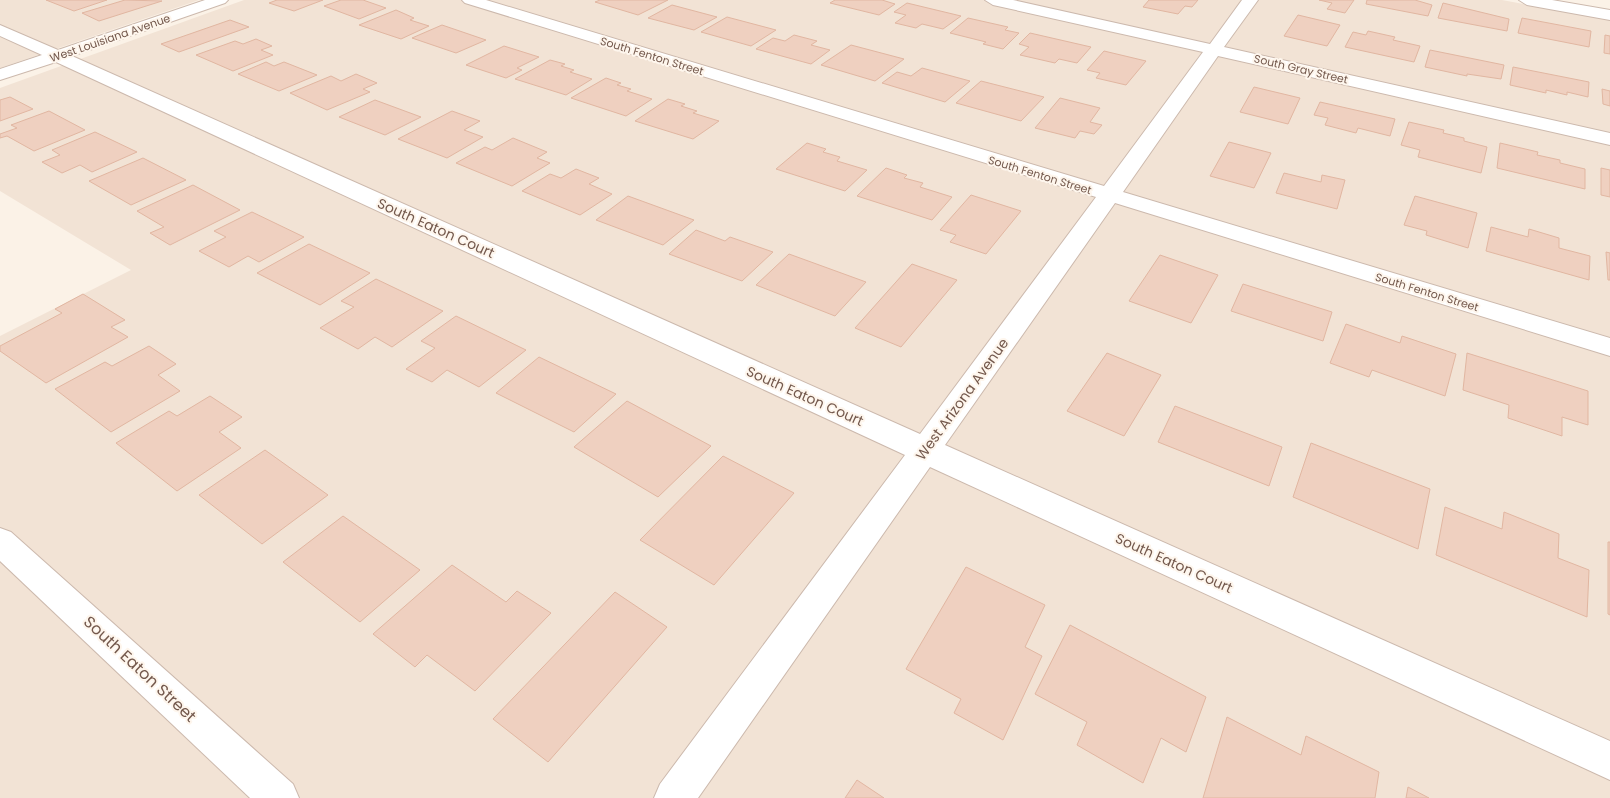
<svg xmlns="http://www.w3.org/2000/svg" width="1610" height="798" font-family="Poppins,sans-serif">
<rect width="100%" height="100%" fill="#fbf2e7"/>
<!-- residential -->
<g fill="#f2e3d5">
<polygon points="0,0 199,0 0,68"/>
<polygon points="244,0 1502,0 1610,20 1610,798 0,798 0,336 131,270 0,191 0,88"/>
</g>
<!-- building -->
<g fill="#efd0c0" stroke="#e1b6a1">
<polygon points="46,0 107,0 74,11"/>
<polygon points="125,0 162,1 99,21 82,13"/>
<polygon points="277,0 323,0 294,11 269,3"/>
<polygon points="341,0 363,0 386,8 359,19 324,6"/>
<polygon points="600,0 668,0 638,15 595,2"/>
<polygon points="835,0 882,0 895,4 879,15 830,3"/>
<polygon points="1149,0 1198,0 1192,7 1185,6 1178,14 1143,7"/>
<polygon points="1319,0 1354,0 1345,13 1327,9 1332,3"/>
<polygon points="1367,0 1415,0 1432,5 1428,16 1366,4"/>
<polygon points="907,3 961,16 943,29 922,24 916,28 895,23 906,15 894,12"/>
<polygon points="1443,3 1509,19 1507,31 1438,18"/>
<polygon points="672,5 717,17 694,30 648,18"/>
<polygon points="396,10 414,18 410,20 429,26 401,39 359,25"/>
<polygon points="1298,15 1340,25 1327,46 1284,36"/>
<polygon points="727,17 776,30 751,46 701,32"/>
<polygon points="968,18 1008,27 1005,30 1019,33 1003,49 983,44 986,42 950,33"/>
<polygon points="1522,18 1591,31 1589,47 1518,33"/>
<polygon points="230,20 249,27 179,52 161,44"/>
<polygon points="442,25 486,40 456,53 412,38"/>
<polygon points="1368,31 1395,37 1393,40 1420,46 1414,62 1345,47 1353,32 1366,35"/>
<polygon points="1030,33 1091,47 1077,63 1059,59 1055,63 1020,55 1029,47 1019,44"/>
<polygon points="794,35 817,41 811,45 830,50 811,64 756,49 773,38 785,41"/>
<polygon points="1605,35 1610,36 1610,54 1604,53"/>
<polygon points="256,39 272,46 261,50 273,55 233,71 196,55 235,41 243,44"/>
<polygon points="851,45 904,59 875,81 821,65"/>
<polygon points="504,46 539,57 517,68 522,70 506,78 466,65"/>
<polygon points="1430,50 1504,65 1501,79 1467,74 1467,76 1425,67"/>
<polygon points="1104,51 1146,61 1126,85 1096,78 1100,73 1087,70"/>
<polygon points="550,60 565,64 561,66 574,70 570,72 592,79 566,95 515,79"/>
<polygon points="266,62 274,66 284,62 317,75 279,91 238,74"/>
<polygon points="1513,67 1589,82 1588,97 1567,92 1567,95 1546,90 1546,93 1510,85"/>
<polygon points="922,68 970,81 945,102 882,83 897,72 911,76"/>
<polygon points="356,74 377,83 363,89 370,92 327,110 290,93 331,76 341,81"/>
<polygon points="606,78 621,83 617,85 631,89 627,91 652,99 626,116 571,98"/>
<polygon points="981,81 1044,97 1021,121 956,103"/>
<polygon points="1254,87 1300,98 1288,124 1240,112"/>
<polygon points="1602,89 1610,91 1610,106 1603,104"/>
<polygon points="10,97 33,109 0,121 0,100"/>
<polygon points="1060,98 1100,108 1090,122 1102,125 1094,134 1080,131 1075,138 1035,128"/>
<polygon points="668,99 685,104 681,106 697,111 693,113 719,121 693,139 635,121"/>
<polygon points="375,100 421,117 385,135 339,117"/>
<polygon points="1320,102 1395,119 1390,136 1358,128 1356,133 1325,125 1328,118 1314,115"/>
<polygon points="49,111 85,130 34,151 7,136 0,138 0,134 17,128 11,125"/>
<polygon points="452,111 480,121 464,130 483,137 447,158 398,139"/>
<polygon points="1409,122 1444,130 1443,133 1464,138 1464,141 1487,147 1481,173 1418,157 1420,150 1401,145"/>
<polygon points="95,132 137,152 92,172 80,165 62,173 42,162 60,155 52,150"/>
<polygon points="513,138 547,152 537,158 550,163 512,186 456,163 485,147 492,150"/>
<polygon points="1229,142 1271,153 1254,188 1210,176"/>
<polygon points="807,143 826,149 823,152 840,157 837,161 867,170 845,191 776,169"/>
<polygon points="1500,143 1538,152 1537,155 1560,160 1560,163 1585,169 1585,189 1497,168"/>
<polygon points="143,158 186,180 131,205 89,181"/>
<polygon points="886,168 907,175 904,178 923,183 920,187 952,197 932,220 857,196"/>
<polygon points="1601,168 1610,170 1610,197 1601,195"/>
<polygon points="576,169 599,178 589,184 612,194 580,215 522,191 550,174 561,178"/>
<polygon points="1284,173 1321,182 1322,175 1345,180 1337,209 1276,193"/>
<polygon points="193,185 240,210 170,245 150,233 164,227 137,211"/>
<polygon points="971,195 1021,211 986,254 950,242 956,235 940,230"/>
<polygon points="628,196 694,220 663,245 596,220"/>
<polygon points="1415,196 1477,213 1468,248 1426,235 1427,231 1404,225"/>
<polygon points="252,212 304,237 259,262 248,256 229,267 199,251 226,237 214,231"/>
<polygon points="1491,227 1528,237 1529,229 1559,238 1559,248 1590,256 1589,280 1486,251"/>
<polygon points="696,230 725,241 730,237 773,252 742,281 669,254"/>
<polygon points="309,244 370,273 320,305 257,273"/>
<polygon points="1606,252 1610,253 1610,280 1608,280"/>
<polygon points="789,254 866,282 835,316 756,285"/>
<polygon points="1160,255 1218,275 1191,323 1129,301"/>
<polygon points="912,264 957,280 901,347 855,328"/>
<polygon points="376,279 443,311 392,347 375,337 358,349 320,328 354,307 341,301"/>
<polygon points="1243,284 1332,312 1323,341 1231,311"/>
<polygon points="83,294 125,320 111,327 128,337 46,383 0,351 0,346 62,313 55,309"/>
<polygon points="456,316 526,350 479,387 447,370 432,382 406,369 435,348 421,341"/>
<polygon points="1346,324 1400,343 1402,336 1456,354 1445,396 1372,370 1369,377 1330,363"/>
<polygon points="149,346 176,364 158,375 180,391 111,432 55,389 105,362 112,366"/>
<polygon points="1107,353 1161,375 1124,436 1067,411"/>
<polygon points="1467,353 1588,391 1588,425 1562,417 1562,436 1508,418 1509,405 1463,390"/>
<polygon points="539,357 616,394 574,432 496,393"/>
<polygon points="210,396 242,417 219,432 241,448 177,491 116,443 169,411 177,416"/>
<polygon points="627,401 711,446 658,497 574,447"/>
<polygon points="1175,406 1282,447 1269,486 1158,442"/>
<polygon points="1311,443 1430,489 1418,549 1293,497"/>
<polygon points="265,450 328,495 262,544 199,495"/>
<polygon points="723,456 794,493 714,585 640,540"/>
<polygon points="1445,507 1502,529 1504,512 1559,534 1558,558 1589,570 1587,617 1436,555"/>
<polygon points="343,516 420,570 360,622 283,562"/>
<polygon points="1608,542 1610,542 1610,615 1608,614"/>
<polygon points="452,565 506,602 517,591 551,613 475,691 427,655 415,667 373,634"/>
<polygon points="966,567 1045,605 1025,647 1042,656 1003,740 954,713 961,699 906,669"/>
<polygon points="615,592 667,627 548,762 493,719"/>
<polygon points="1070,625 1206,697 1186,752 1161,738 1143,783 1077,745 1087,722 1035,694"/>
<polygon points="1227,717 1301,755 1306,736 1379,772 1375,798 1203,798"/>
<polygon points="857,780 884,798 845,798"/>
<polygon points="1408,787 1429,798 1406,798"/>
</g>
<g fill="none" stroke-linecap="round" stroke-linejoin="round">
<!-- minor casing -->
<g stroke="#ccb9ad" stroke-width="2">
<g id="minor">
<polygon points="205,0 228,0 225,3 72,56 920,434 1096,197 465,3 462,0 486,0 1104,186 1203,52 993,5 985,0 1013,0 1210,44 1242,0 1258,0 1224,47 1610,133 1610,145 1218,56 1123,192 1610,338 1610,356 1115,203 945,445 1610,741 1610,780 930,467 698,798 654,798 660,784 905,455 56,62 0,80 0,69 42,55 0,36 0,25 58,50"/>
<polygon points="0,528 11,532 293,784 299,798 250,798 0,561"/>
</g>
</g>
<!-- tertiary casing -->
<g stroke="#ccb9ad" stroke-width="2">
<polygon id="tertiary" points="1519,0 1552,0 1610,10 1610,20 1527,5"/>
</g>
<!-- minor -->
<use href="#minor" fill="#fff" fill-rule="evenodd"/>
<!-- tertiary -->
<use href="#tertiary" fill="#fff" fill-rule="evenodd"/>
</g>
<g text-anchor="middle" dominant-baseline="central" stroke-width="4" stroke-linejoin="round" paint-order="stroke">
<!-- far-street labels -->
<g font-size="11" fill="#73584c" stroke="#fef6ed">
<text transform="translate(110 38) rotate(-19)">West Louisiana Avenue</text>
<text transform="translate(652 56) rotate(17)">South Fenton Street</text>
<text transform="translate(1301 69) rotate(13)">South Gray Street</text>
<text transform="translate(1040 175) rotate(17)">South Fenton Street</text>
<text transform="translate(1427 292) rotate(17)">South Fenton Street</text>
</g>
<!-- street labels -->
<g font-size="14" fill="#73584c" stroke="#fef6ed">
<text transform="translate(436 228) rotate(24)">South Eaton Court</text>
<text transform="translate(805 396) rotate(24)">South Eaton Court</text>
<text transform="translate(962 399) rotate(-54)">West Arizona Avenue</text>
<text transform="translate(1174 563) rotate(24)">South Eaton Court</text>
</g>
<!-- near-street labels -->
<g font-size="16" fill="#73584c" stroke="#fef6ed">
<text transform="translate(140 669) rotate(43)">South Eaton Street</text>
</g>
</g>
</svg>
